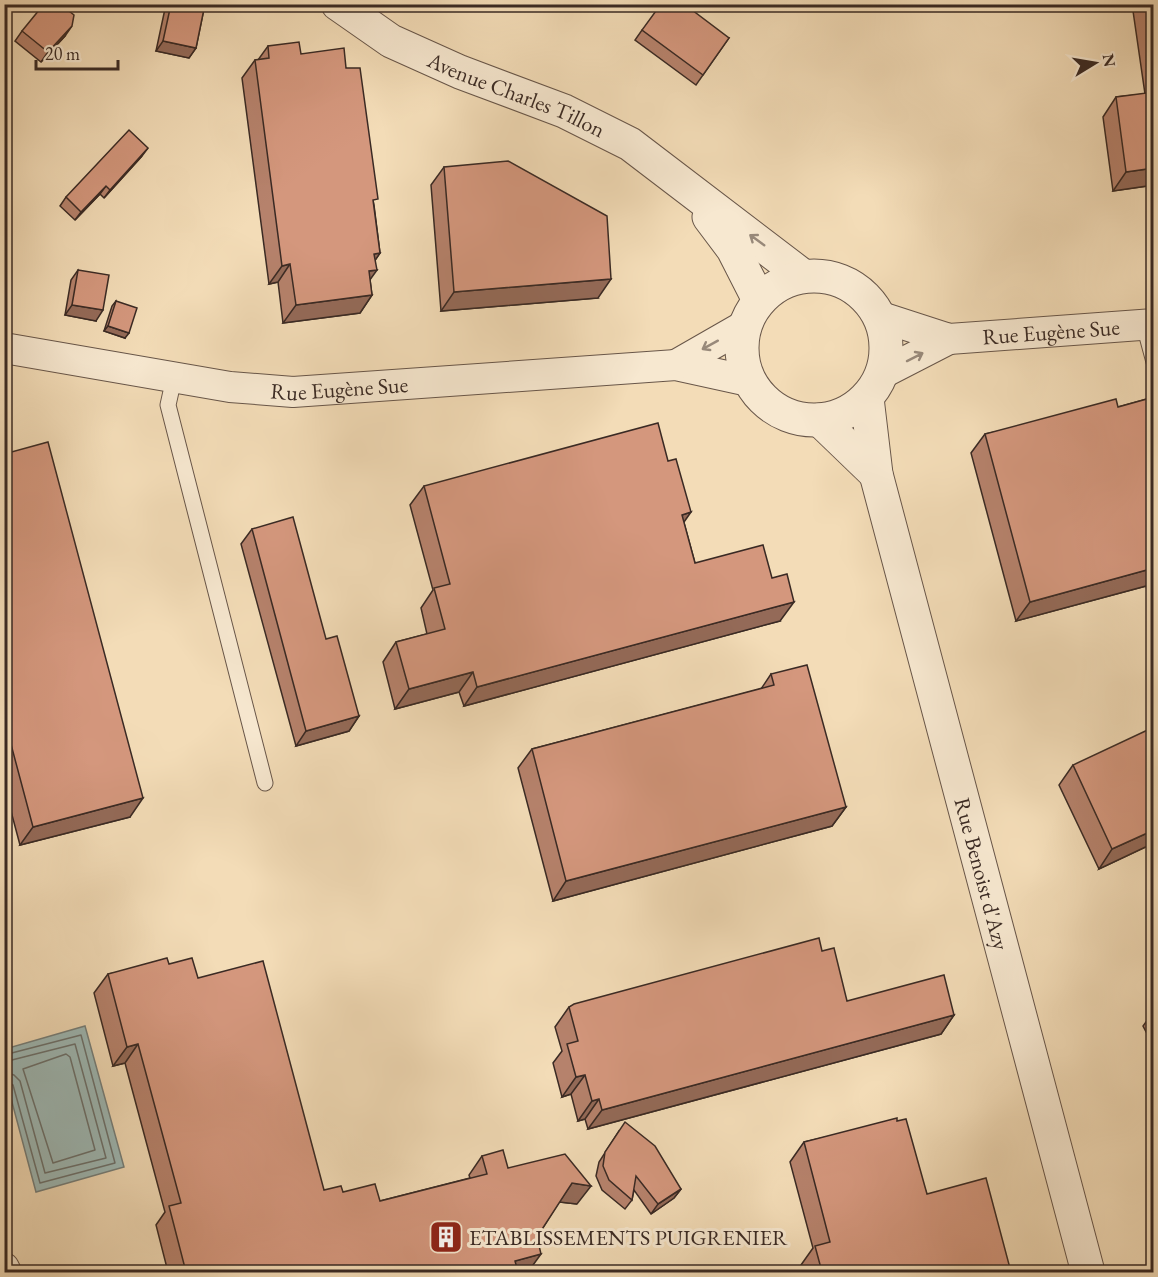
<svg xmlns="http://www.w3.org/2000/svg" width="1158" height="1277" font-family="'EB Garamond',serif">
<rect width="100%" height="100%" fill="#f3dcb7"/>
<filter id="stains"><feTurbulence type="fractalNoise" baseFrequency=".00333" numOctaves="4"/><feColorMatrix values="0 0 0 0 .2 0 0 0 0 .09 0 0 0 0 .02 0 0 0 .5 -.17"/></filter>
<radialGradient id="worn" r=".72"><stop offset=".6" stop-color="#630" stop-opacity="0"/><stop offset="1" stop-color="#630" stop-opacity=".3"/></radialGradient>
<!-- water -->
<polygon fill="#9ebab7" stroke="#76807c" stroke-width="1.5" points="85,1026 124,1167 36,1192 5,1076 5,1049"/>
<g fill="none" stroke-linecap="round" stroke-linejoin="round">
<!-- shore -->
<g stroke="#6c726e" stroke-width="1.5">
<polygon points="66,1054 70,1057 95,1150 53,1163 23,1069"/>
<polyline points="4,1055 81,1035 115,1163 40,1183 13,1085 4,1080"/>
<polyline points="4,1062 75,1044 106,1158 45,1173 20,1081 14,1075 4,1072"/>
</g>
<!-- service casing -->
<g stroke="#685649" stroke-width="17">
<g id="service">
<polyline points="1144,325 1154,362"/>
<polyline points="174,378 168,405 265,783"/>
</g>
</g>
<!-- minor casing -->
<g stroke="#685649" stroke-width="32">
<g id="minor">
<path id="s1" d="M878,316l71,23 205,-15"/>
<path id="s2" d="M4,348l226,39 63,5 383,-27 73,16"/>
<polyline points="676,365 744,326"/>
<polyline points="881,374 949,339"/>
<polyline points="4,1268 6,1272"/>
</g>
</g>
<!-- tertiary casing -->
<g stroke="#685649" stroke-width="35">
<g id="tertiary">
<path id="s3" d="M338,4l53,37 69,31 104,39 66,33 173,132"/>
<polyline points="709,217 733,249 759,300"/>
<circle cx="814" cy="348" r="72"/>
<path id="s4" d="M867,398l9,76 212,798"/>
<polyline points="820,420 876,474"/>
</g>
</g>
<!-- service -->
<use href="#service" stroke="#f7e8d0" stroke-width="15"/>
<!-- minor -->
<use href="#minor" stroke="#f7e8d0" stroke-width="30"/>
<!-- tertiary -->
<use href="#tertiary" stroke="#f7e8d0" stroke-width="33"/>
</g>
<!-- wall -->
<g fill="#b6826c" stroke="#3a2a24" stroke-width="1.5">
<polygon points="166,4 205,4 196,48 189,58 156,51"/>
<polygon points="1132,4 1154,4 1154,185 1113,191 1103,117 1116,97 1145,94"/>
<polygon points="642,30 729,38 696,85 635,40"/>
<polygon points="22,31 65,36 41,62 15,41"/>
<polygon points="268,46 301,54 346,68 374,205 380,253 375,260 370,280 372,295 360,313 283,323 278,282 269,284 242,78 255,60 258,60"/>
<polygon points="142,156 104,198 100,194 75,220 60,206 66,197"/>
<polygon points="444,167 598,298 441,311 431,185"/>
<polygon points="78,270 96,321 65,315 71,280"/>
<polygon points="116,301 125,338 104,331 112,306"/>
<polygon points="1154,397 1154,616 1146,586 1016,621 971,453 985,434 1118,407"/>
<polygon points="4,454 130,817 20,845 4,785"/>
<polygon points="424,486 684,523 695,563 780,621 464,706 459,692 395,709 383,662 396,642 427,634 421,608 433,590 410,505"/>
<polygon points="252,529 326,639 359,716 349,731 296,746 241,544"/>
<polygon points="771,674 846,807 832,826 553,901 518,768 532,749 761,689"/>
<polygon points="1073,765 1154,843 1099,869 1059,785"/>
<polygon points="822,951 847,1001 954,1015 941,1034 588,1129 585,1119 578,1121 571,1094 562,1097 553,1063 562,1051 555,1027 569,1007"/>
<polygon points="169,964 198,978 324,1190 343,1192 380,1201 470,1178 469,1175 482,1156 508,1168 577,1204 559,1202 537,1237 528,1272 168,1272 156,1225 165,1212 125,1063 113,1066 94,993 108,974"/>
<polygon points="1154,1011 1154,1047 1143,1026"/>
<polygon points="897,1121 927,1194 1011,1272 803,1272 801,1265 813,1248 790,1162 804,1142"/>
<polygon points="619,1131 681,1189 674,1198 651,1214 634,1190 632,1200 625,1209 602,1190 596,1176 599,1162"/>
</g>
<!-- shaded-wall -->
<g fill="#946a58" stroke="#3a2a24" stroke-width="1.5">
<polygon points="72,26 65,36 41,62 48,52"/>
<polygon points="163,41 196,48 189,58 156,51"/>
<polygon points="148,148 142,156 104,198 110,190"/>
<polygon points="1154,168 1154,185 1113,191 1126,172"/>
<polygon points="106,186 100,194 75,220 81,212"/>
<polygon points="380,253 368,271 374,254"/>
<polygon points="290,264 278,282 269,284 282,266"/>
<polygon points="377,270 364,288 369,271"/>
<polygon points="611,279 598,298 441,311 454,292"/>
<polygon points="372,295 360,313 283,323 296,305"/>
<polygon points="72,305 103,310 96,321 65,315"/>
<polygon points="108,326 129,333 125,338 104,331"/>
<polygon points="691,512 677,532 682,515"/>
<polygon points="1154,568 1154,575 1146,586 1016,621 1030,602"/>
<polygon points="794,602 780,621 464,706 477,687"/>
<polygon points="473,672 459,692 395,709 409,689"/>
<polygon points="359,716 349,731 296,746 306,731"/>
<polygon points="143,798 130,817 20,845 33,827"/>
<polygon points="846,807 832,826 553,901 566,881"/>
<polygon points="1154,830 1154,843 1099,869 1112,849"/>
<polygon points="954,1015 941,1034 588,1129 602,1110"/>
<polygon points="138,1044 125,1063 113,1066 127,1047"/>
<polygon points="585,1075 571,1094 562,1097 576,1077"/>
<polygon points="599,1099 585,1119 578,1121 592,1101"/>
<polygon points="572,1183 591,1186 577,1204 559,1202"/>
<polygon points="681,1189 674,1198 651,1214 658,1204"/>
<polygon points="541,1254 528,1272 507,1272 515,1261"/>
</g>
<!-- building -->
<g fill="#d4977d" stroke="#3a2a24" stroke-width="1.5">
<polygon points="44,4 60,4 74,15 72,26 48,52 22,31"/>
<polygon points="171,4 205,4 196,48 163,41"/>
<polygon points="661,4 684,4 729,38 703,75 642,30"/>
<polygon points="1149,4 1154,4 1154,39"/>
<polygon points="299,42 301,54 344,48 346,68 360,68 378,199 373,200 380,253 374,254 377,270 369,271 372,295 296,305 290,264 282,266 255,60 269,58 268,46"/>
<polygon points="1154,92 1154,168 1126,172 1116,97"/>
<polygon points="129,130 148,148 110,190 106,186 81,212 66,197"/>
<polygon points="508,161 607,216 611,279 454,292 444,167"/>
<polygon points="78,270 109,275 103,310 72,305"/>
<polygon points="116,301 137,308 129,333 108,326"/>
<polygon points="1154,397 1154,568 1030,602 985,434 1116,399 1118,407"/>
<polygon points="658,423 668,461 676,459 691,512 682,515 695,563 763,545 772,578 787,574 794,602 477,687 473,672 409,689 396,642 445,629 434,588 450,584 424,486"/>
<polygon points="48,442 143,798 33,827 4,718 4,454"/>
<polygon points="293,517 326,639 337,636 359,716 306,731 252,529"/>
<polygon points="807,665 846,807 566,881 532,749 774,685 771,674"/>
<polygon points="1154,727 1154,830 1112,849 1073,765"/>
<polygon points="819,938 822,951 834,948 847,1001 944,975 954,1015 602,1110 599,1099 592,1101 585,1075 576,1077 567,1044 578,1041 569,1007 574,1004"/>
<polygon points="167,958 169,964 192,958 198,978 263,961 324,1190 341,1186 343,1192 375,1184 380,1201 487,1174 482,1156 503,1150 508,1168 565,1154 591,1186 572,1183 537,1237 541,1254 515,1261 518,1272 186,1272 169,1206 181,1203 138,1044 127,1047 108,974"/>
<polygon points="897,1118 897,1121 906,1119 927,1194 986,1178 1011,1272 822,1272 815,1246 830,1242 804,1142"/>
<polygon points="625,1122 655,1146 681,1189 658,1204 636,1176 632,1200 609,1180 603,1166 605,1152"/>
</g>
<!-- one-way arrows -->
<defs><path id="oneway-shaft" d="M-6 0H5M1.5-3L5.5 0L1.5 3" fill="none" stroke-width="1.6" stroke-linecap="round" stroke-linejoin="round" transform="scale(1.5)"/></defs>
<g stroke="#98897a">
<use href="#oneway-shaft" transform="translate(757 240) rotate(-144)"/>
<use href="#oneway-shaft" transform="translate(710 345) rotate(151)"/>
<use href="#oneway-shaft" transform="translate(915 357) rotate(-27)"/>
</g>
<!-- icons -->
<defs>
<g id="building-square" transform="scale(1.725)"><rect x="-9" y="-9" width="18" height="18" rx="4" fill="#8f2418" stroke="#f7e8d0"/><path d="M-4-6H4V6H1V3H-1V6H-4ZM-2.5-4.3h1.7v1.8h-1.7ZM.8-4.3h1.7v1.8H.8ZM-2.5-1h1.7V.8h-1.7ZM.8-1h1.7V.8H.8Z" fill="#fff"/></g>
</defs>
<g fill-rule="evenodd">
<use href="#building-square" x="446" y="1237"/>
</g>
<g text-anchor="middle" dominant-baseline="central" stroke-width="6" stroke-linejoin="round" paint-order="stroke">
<!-- street labels -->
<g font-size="22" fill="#3a2a24" stroke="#f7e8d0">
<text stroke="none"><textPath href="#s3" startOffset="201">Avenue Charles Tillon</textPath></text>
<text stroke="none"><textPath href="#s1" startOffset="177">Rue Eugène Sue</textPath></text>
<text stroke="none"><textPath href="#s2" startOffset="339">Rue Eugène Sue</textPath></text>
<text stroke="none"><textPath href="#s4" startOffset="490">Rue Benoist d'Azy</textPath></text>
</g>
<!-- poi labels -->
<g font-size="22" fill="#3a2a24" stroke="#f7e8d0" text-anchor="start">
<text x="469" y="1237">ETABLISSEMENTS PUIGRENIER</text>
</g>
</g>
<!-- margin -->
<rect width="1158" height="1277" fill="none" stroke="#f3dcb7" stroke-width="24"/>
<rect x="6" y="6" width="1146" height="1265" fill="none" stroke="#3a2a24" stroke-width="3"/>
<rect x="12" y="12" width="1134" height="1253" fill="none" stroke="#3a2a24" stroke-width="1.5"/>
<!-- north arrow -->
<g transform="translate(1095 63) rotate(79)" stroke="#f7e8d0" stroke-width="4.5" paint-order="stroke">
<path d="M0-4.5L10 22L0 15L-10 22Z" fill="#3a2a24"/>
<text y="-9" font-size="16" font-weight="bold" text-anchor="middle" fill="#3a2a24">N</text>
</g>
<!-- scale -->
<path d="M36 60v9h82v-9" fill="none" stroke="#3a2a24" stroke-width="3"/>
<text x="45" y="60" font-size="18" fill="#3a2a24" stroke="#f7e8d0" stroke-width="4.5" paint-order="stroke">20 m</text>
<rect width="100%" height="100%" filter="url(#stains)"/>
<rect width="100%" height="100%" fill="url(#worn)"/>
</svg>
